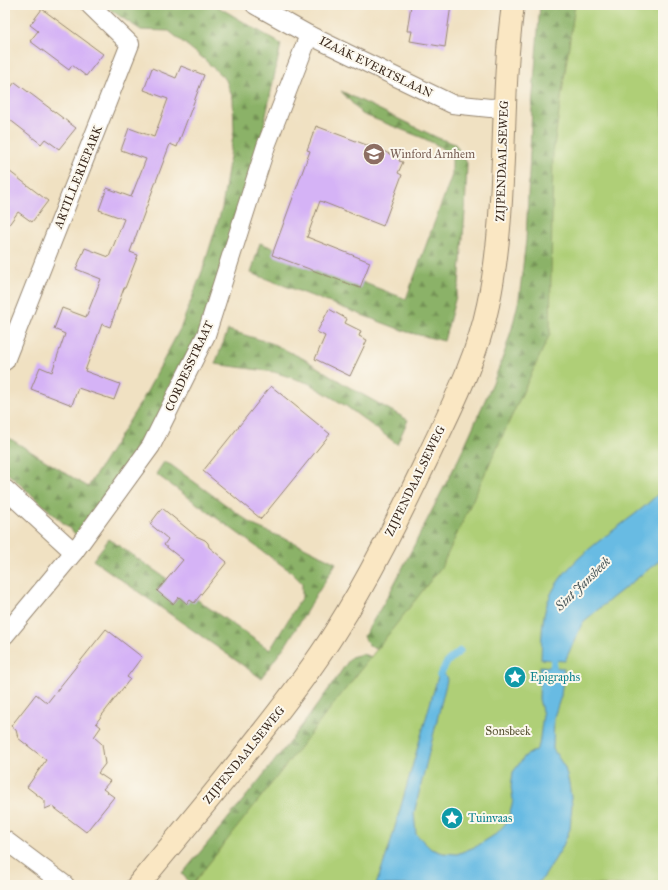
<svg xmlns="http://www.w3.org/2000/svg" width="668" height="890" font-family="'IM FELL Great Primer',serif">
<defs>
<pattern id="forest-firs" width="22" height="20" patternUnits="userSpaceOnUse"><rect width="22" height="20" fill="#8bb268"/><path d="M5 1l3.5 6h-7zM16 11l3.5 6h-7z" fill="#739155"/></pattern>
</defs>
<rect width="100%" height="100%" fill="#fbf7ec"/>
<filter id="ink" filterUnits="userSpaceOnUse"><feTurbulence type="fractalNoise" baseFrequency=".025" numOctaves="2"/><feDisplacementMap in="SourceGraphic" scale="8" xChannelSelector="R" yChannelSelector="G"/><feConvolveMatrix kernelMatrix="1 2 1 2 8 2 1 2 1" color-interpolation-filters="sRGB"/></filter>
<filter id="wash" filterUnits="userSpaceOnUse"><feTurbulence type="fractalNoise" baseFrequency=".012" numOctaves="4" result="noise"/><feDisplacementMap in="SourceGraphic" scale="16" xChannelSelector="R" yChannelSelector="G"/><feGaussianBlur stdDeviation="0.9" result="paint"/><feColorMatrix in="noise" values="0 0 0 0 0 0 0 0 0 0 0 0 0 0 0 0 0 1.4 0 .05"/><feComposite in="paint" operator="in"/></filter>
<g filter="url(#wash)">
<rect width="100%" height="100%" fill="#f0e1c2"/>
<!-- forest -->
<g fill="url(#forest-firs)" stroke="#636e43">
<polygon points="103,5 215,5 281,44 256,163 183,384 80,538 5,471 5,444 9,438 88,487 143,399 181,327 203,269 222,208 234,130 233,99 226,80 204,59 169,31 141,30"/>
<polygon points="540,5 586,5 555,388 391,652 369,646 366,641 364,636 389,594 459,458 495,378 505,351 512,328 519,299 526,240 532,107"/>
<polygon points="341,91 438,138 455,144 467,163 465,212 459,285 444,341 407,332 251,273 260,243 406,299 452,175 452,158 439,146 423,138 362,114"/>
<polygon points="228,330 271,343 304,359 349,387 408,420 397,444 346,406 308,383 274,372 215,364"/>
<polygon points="164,462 171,465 255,526 304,547 336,563 287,643 261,678 93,560 109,539 270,650 302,597 302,583 290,571 156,474"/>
<path d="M362,654l17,5 -96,226h-91l-10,-11c59,-71 118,-141 169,-217z"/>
</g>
<!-- green -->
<polygon fill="#afcf77" stroke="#757c4a" points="575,5 663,5 663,885 192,885 442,566 550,334 553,153"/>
<!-- water -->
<g fill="#67bbe3" stroke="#517280">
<path d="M663,489v69l-51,40 -29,24 -18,39 -24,-2c1,-19 0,-40 7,-58 15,-41 65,-68 97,-95 6,-5 12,-11 18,-17z"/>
<polygon points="540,666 564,668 561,696 554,717 553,749 565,768 569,783 572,804 570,829 562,848 544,877 535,885 376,885 389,848 438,676 444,674 446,676 447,680 414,813 416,834 431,849 443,853 457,854 477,846 496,834 506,823 510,812 513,800 511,787 513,772 525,756 536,750 539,745 543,715 539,699"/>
</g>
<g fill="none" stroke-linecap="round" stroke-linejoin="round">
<!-- stream -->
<g stroke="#67bbe3" stroke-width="7">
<polyline points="440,675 448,661 460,651"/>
<polyline points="552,675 555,652"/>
</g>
</g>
<g id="blocks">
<!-- building -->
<g fill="#d5b3f6">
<polygon points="411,5 451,5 445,47 410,41 412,31 407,31"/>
<polygon points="42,9 103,54 86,76 72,65 69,70 30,41 38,31 30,25"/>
<polygon points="181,66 204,75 177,147 170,144 152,192 130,252 138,255 125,288 124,288 110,327 102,324 85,371 120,384 114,400 78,388 72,405 31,389 40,367 52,372 65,334 54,329 62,308 86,317 101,279 76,269 85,248 109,257 124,219 99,210 107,188 131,197 146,159 121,150 129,128 154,137 168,99 144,90 152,68 176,78"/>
<polygon points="15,82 76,128 59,149 45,139 41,144 5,116 5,95"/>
<polygon points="316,126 372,147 374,146 381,149 383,151 400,159 399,161 403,162 398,173 402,175 383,226 320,201 307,237 370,262 360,288 272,255 310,151 307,150"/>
<polygon points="5,168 48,201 32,222 18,212 5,230"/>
<polygon points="329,309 347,319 345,323 361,331 359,336 367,340 350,376 315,359 325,336 317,332"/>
<polygon points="271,386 330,434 261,519 203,471"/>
<polygon points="162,508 196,536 205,540 208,543 209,547 227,562 194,603 190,600 187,604 179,597 173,604 157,591 183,560 164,545 168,539 150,524"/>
<polygon points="106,629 142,657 127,677 130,679 96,723 101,727 94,737 102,744 105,764 98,773 110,781 103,789 114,797 86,832 52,806 45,809 45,801 27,787 46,760 18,738 16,730 11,726 36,694 47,703"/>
</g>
</g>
</g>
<g filter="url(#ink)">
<use href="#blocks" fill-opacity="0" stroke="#968670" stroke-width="1"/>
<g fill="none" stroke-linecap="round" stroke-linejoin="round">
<!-- minor casing -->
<g stroke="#968670" stroke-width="20">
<g id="minor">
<polyline points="255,5 309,35 452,104 490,108 504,107"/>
<polyline points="5,361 130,44 90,5"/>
<polyline points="5,489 74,552"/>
<polyline points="5,635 74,552 151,446 206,335 266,146 309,35"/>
<polyline points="5,840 65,885"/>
</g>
</g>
<!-- secondary casing -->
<g stroke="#968670" stroke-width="24">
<path id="secondary" d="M138,885c40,-48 80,-96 119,-146 27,-34 55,-70 78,-107 35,-55 65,-117 93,-175 23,-49 49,-98 60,-152 21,-98 11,-200 25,-300"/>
</g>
<!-- minor -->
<use href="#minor" stroke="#fff" stroke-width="18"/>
<!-- secondary -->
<use href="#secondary" stroke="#fae7c3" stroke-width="22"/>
</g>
</g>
<!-- icons -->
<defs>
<g id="school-disc" transform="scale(1.15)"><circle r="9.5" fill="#8d6e63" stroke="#fbf7ec"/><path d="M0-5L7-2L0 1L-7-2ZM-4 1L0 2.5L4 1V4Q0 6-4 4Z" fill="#fff"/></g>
<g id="sight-disc" transform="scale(1.15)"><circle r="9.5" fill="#0f9aa8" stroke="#fbf7ec"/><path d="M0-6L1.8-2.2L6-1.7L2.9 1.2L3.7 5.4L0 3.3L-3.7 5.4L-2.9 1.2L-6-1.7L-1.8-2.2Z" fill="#fff"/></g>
</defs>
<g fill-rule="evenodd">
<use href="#school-disc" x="374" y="154"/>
<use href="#sight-disc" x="515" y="677"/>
<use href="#sight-disc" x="452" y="818"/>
</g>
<g text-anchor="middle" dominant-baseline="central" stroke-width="4" stroke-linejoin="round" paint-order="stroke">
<!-- street labels -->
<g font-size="12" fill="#3b2a1e" stroke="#fbf7ec">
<text transform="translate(376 67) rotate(26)">IZAÄK EVERTSLAAN</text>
<text transform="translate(502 161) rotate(-88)">ZIJPENDAALSEWEG</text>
<text transform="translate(78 177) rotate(-68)">ARTILLERIEPARK</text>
<text transform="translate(189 366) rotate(-65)">CORDESSTRAAT</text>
<text transform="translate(415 481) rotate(-64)">ZIJPENDAALSEWEG</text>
<text transform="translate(244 755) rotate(-51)">ZIJPENDAALSEWEG</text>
</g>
<!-- education labels -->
<g font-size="12" fill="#785e54" stroke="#fbf7ec" text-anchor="start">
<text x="390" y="154">Winford Arnhem</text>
</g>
<!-- culture labels -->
<g font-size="12" fill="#0d838f" stroke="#fbf7ec" text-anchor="start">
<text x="530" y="677">Epigraphs</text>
<text x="468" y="818">Tuinvaas</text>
</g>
<!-- park labels -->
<g font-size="12" fill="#585334" stroke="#fbf7ec">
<text x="508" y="731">Sonsbeek</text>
</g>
<!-- water labels -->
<g font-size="13" font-style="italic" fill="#485659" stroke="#fbf7ec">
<text transform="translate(583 584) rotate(-44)">Sint Jansbeek</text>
</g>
</g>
<!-- margin -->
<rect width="668" height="890" fill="none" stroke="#fbf7ec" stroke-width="20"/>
</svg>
